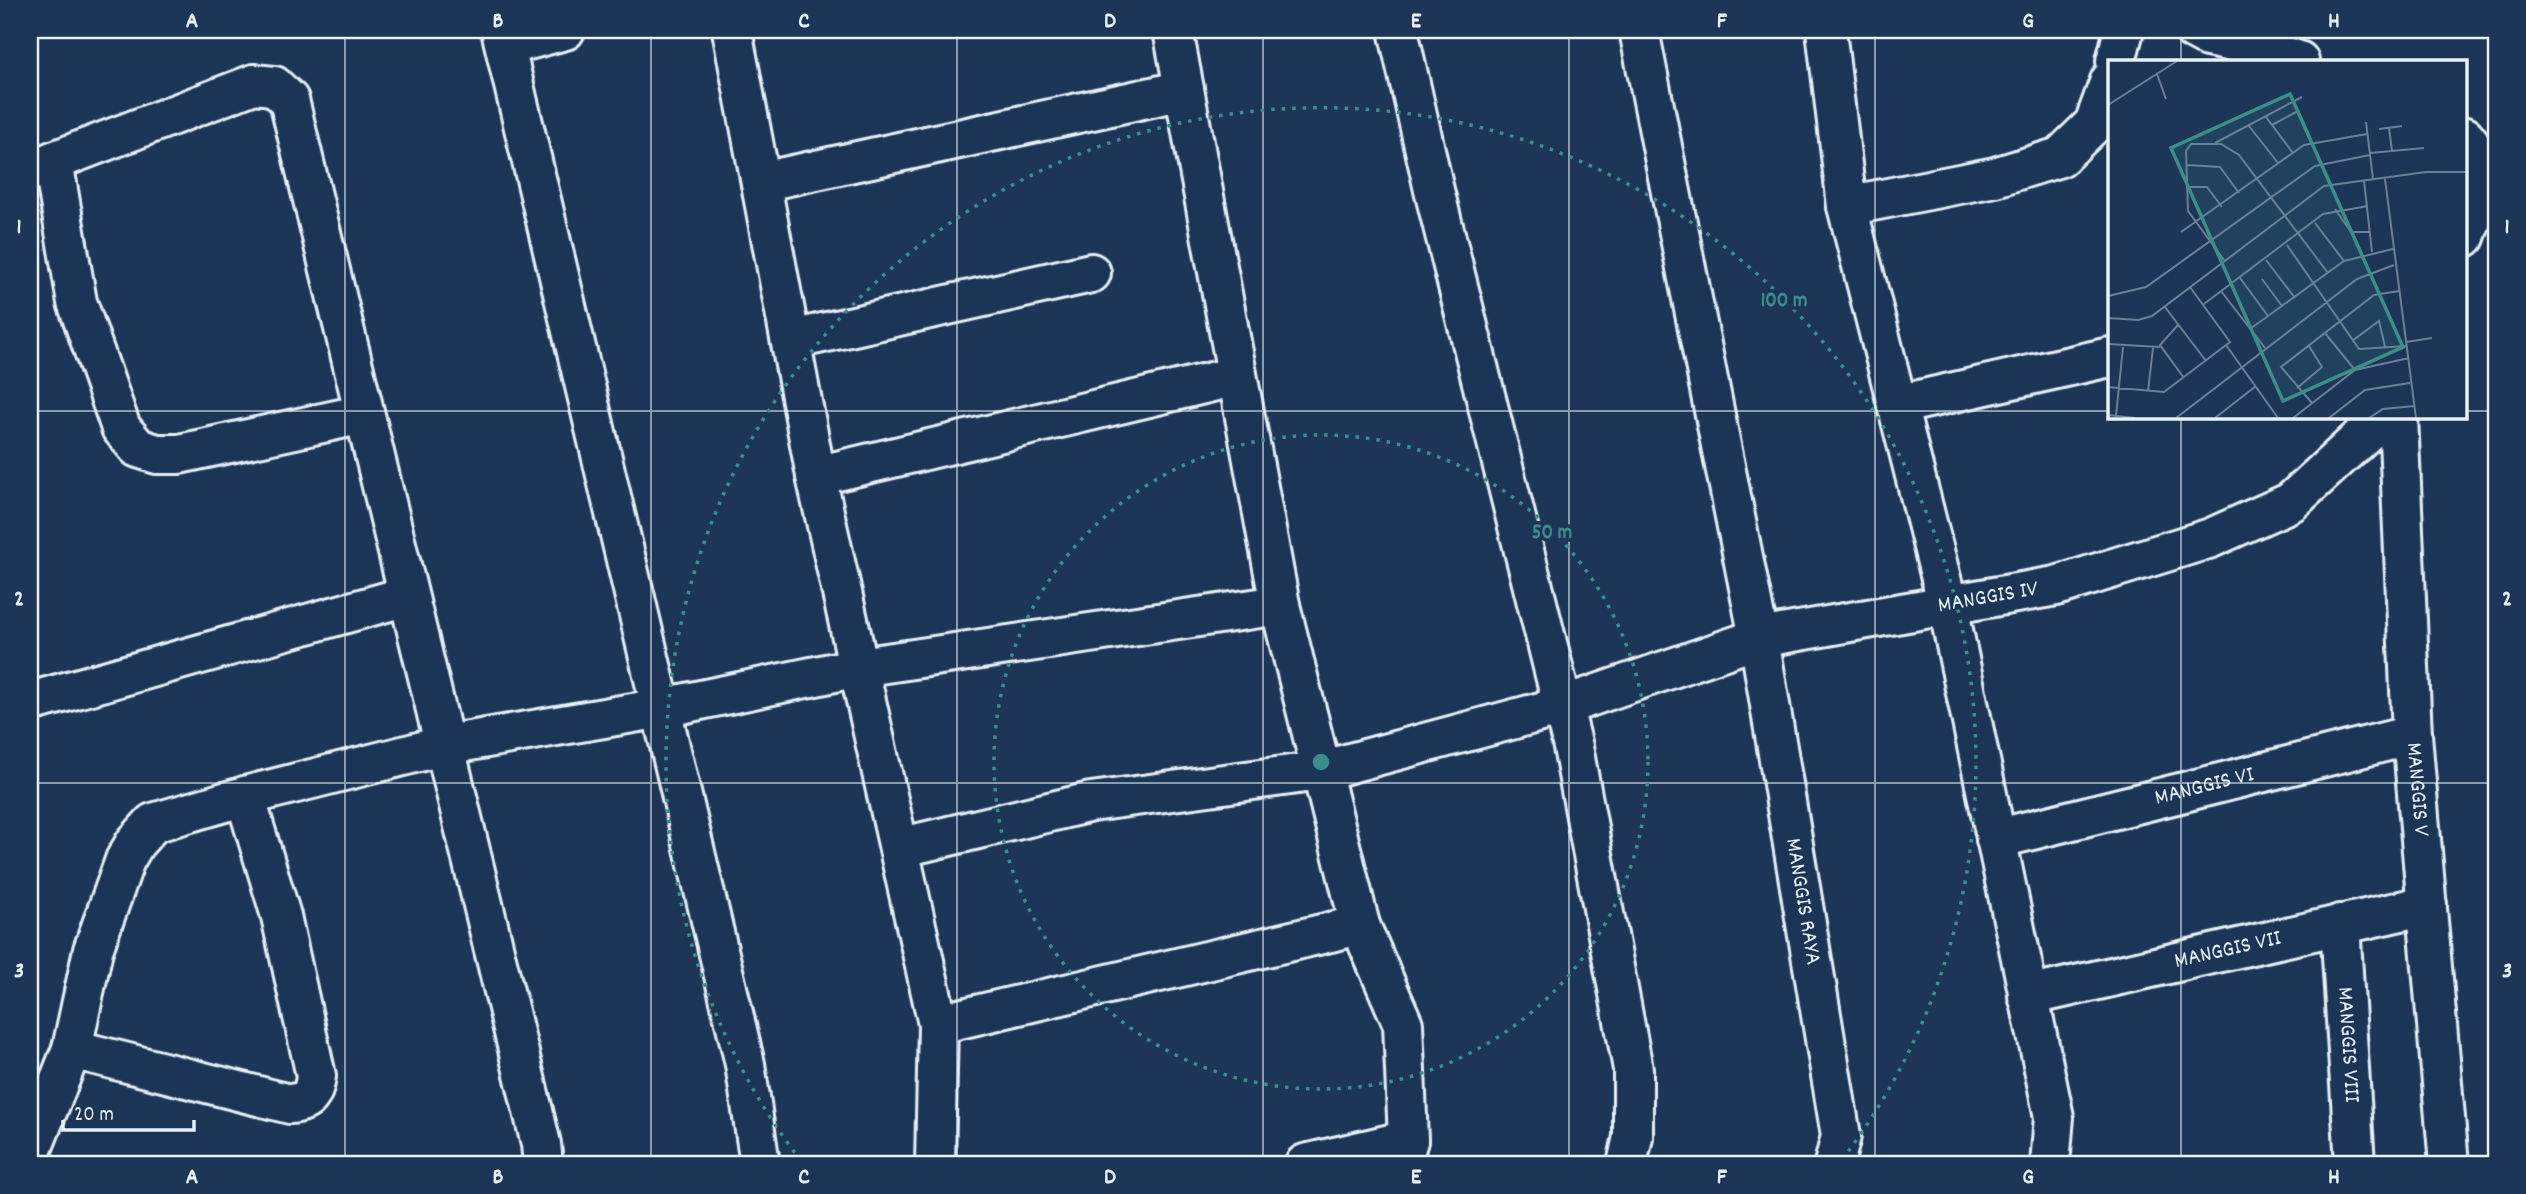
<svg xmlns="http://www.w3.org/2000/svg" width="2526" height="1194" font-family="Dekko,sans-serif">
<rect width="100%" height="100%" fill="#1d3557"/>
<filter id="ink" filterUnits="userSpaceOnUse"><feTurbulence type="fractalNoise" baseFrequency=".0143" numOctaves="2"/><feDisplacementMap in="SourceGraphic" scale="14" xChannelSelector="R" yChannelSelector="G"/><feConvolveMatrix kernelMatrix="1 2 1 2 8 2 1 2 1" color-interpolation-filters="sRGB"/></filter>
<g filter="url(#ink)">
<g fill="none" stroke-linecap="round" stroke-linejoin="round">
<!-- minor casing -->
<g stroke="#e8f1f8" stroke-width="44">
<g id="minor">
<polyline points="501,30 745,1064 760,1164"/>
<polyline points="732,30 816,476 938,1024 935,1164"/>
<polyline points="1173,30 1280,605 1360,925 1403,1024 1408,1140 1401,1164"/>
<polyline points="1398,30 1434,190 1573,747 1633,1069 1633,1137 1627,1164"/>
<path id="s1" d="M1639,30l120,608 82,498 -7,28"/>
<polyline points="1826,30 1847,206 1948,606 2054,1117 2050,1164"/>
<polyline points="2194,30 2207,37 2266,49 2299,61"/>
<polyline points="506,46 565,30"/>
<polyline points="2116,61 2124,30"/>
<path d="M2465,137c31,36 14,61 0,100"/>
<polyline points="53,161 77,302 121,428 138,448 157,454 179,454 364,414"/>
<path d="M30,170l224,-86 20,2 15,14c83,348 168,696 252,1044l2,20"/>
<polyline points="761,182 1184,90"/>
<polyline points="1847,206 1995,177 2060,157 2094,124 2110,81"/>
<polyline points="791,340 1091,273"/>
<polyline points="1897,405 2110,357"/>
<path id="s2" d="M2398,416l14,319 37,429"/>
<polyline points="816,476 1237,376"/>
<polyline points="30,702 407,596"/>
<path id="s3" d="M1996,839l416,-104"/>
<path id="s4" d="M899,848l192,-46 229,-31 243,-65 196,-68 297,-52 155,-48 80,-36 77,-71 8,-15"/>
<path id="s5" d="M2340,924l15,240"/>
<path id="s6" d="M2028,996l399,-91"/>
<polyline points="938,1024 1360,925"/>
<path d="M72,1049l218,55c19,-1 24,-10 26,-28l-35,-160 -36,-120"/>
<polyline points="30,1154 72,1049 93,950 125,860 135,843 153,823 245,796 446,745 662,708 859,667 1280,605"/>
<polyline points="1305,1164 1408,1140"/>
</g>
</g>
<!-- minor -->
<use href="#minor" stroke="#1d3557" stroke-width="38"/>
</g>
</g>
<!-- grid -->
<path fill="none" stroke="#e8f1f8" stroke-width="2" stroke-opacity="0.55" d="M345,30v1134M651,30v1134M957,30v1134M1263,30v1134M1569,30v1134M1875,30v1134M2181,30v31M30,411h2080M2465,411h31M2181,416v748M30,783h2466"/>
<!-- distance rings -->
<g fill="none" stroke="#3a8f8a" stroke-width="3.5" stroke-dasharray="3.5 7">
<circle cx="1321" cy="762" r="327"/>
<path d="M801 1161A655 655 0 1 1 1841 1161"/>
</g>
<g text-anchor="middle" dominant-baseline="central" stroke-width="7" stroke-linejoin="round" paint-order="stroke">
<!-- street labels -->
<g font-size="23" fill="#e8f1f8" stroke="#1d3557">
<text stroke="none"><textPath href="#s4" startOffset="1120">MANGGIS IV</textPath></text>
<text stroke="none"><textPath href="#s3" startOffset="215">MANGGIS VI</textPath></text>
<text stroke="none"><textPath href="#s2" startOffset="374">MANGGIS V</textPath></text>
<text stroke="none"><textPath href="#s1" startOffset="887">MANGGIS RAYA</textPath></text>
<text stroke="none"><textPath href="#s6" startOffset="205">MANGGIS VII</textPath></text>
<text stroke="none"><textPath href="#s5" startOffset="121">MANGGIS VIII</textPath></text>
</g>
</g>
<!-- overview -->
<g transform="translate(2108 60)">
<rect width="359" height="359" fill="#1d3557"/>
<path fill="none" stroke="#6e8097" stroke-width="2" d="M49,14l9,25M186,42l18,40M0,45l69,-44M158,57l27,36M258,62l7,57M164,65l26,-14M141,66l29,37M281,68l3,23M271,69l23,-3M107,83l87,-46M262,93l54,-5M79,105l33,2 19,26M277,119l31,239M256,121l8,71M78,127h21l15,20M227,149l16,23h19M207,163l29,38M73,172l123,-87 63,-11M179,185l72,104 48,-3M116,200l-36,-49 -2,-60 5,-7h30l18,11 89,118M158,200l29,38M132,218l28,38M154,219l20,27M113,231l44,57M0,236l38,-9 169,-121 55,-11M96,244l119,-90 45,-8M57,247l41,54M0,258l30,2 14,-4 172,-130 102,-14h41M70,265l-18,20 24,33M142,269l94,-68 49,-12M217,273l30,37M244,281l27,-20 6,26M298,282l26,-4M0,284l52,3M118,285l52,73M0,327l56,5 66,-50 -40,-55M189,328l25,-21 -13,-21M40,331l5,-43M204,343l-31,-36 93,-72 25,-4M0,355l27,3M8,356l7,-69M68,358l181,-139 37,-14M107,358l41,-32M185,358l62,-48 54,-12M221,358l36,-28 45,-7M261,358l14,-9 31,-3"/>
<path fill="#3a8f8a" fill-opacity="0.15" stroke="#3a8f8a" stroke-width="3.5" d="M182,34l113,253 -120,54 -112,-253z"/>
<rect width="359" height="359" fill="none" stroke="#e8f1f8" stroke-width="3.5"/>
</g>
<circle cx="1321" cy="762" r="10" fill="#3a8f8a" stroke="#1d3557" stroke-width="3.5"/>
<g font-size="21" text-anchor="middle" font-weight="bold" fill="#3a8f8a" stroke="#1d3557" stroke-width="7" stroke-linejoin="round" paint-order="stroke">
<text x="1784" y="306">100 m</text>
<text x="1552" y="538">50 m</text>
</g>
<!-- margin -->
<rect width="2526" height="1194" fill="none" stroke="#1d3557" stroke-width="77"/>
<!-- scale -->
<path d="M63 1120v10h131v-10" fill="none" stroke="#e8f1f8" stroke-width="3.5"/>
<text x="74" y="1120" font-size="21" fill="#e8f1f8" stroke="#1d3557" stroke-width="5" paint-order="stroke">20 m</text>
<rect x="38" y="38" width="2450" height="1118" fill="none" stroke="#e8f1f8" stroke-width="2.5"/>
<g font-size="23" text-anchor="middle" font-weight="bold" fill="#e8f1f8">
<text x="192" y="27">A</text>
<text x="498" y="27">B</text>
<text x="804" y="27">C</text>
<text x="1110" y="27">D</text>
<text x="1416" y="27">E</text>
<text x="1722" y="27">F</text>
<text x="2028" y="27">G</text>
<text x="2334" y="27">H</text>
<text x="19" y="233">1</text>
<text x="2507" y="233">1</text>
<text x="19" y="605">2</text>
<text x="2507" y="605">2</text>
<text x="19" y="977">3</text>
<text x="2507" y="977">3</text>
<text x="192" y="1183">A</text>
<text x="498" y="1183">B</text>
<text x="804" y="1183">C</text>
<text x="1110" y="1183">D</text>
<text x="1416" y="1183">E</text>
<text x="1722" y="1183">F</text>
<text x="2028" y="1183">G</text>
<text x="2334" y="1183">H</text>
</g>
</svg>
